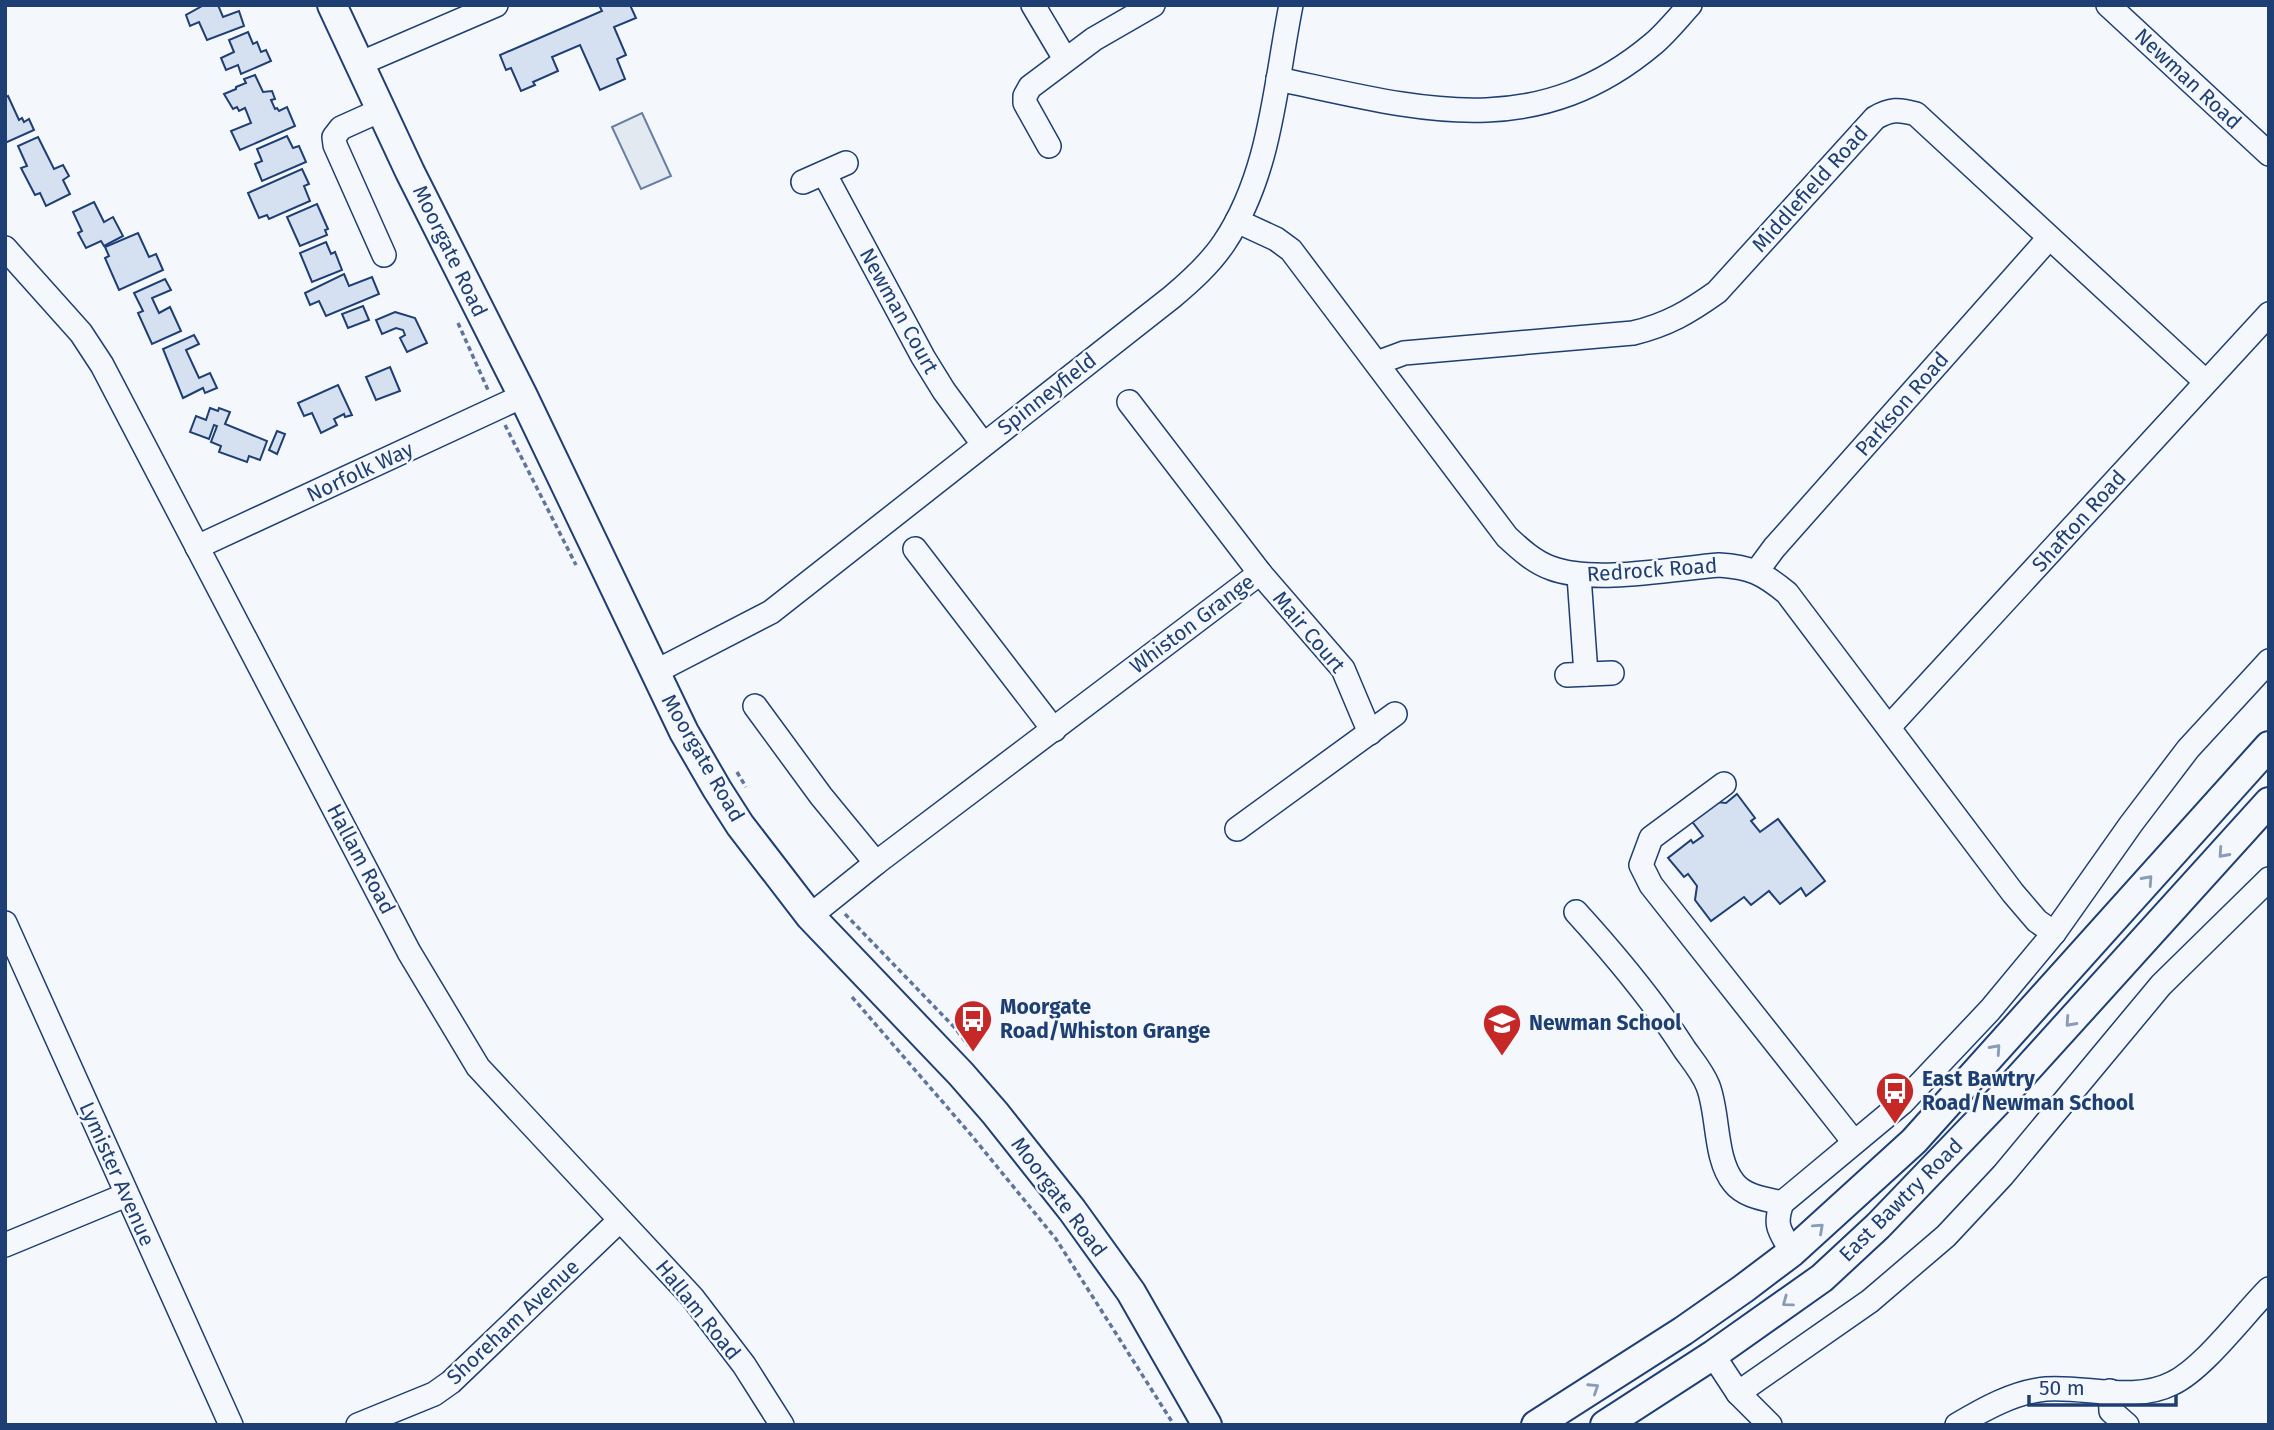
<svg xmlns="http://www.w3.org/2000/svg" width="2274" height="1430" font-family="'Fira Sans',sans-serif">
<rect width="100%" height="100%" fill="#f4f7fb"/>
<!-- green -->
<polygon fill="#e3e9f0" stroke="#687fa3" stroke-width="2" points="642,113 671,176 641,189 612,127"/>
<!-- building -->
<g fill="#d5e0f0" stroke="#1d3f73" stroke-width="2">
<polygon points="204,5 218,5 223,17 239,11 244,26 207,40 199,22 190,26 186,15"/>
<polygon points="599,5 630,5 636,18 614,27 626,55 617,59 625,79 600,90 580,45 552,57 558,71 533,82 535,85 521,91 511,68 506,70 500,55 602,11"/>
<polygon points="248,32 253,44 257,42 261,52 266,50 271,61 241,74 238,65 226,70 221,58 234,52 229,40"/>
<polygon points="255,75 263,92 272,91 275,99 271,100 275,109 277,108 279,111 287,107 295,126 240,150 231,131 251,123 245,108 239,111 237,107 233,109 224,94 236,89 236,87 246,83 244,79"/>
<polygon points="8,96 19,120 22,118 24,122 29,119 34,130 5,143 5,98"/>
<polygon points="287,136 293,148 299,146 306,162 262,181 255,164 262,161 257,149"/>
<polygon points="38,137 54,169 63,165 69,176 63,180 70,194 46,206 40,193 35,195 21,168 27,166 18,146"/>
<polygon points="302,169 309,184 304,186 310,201 269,219 267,215 259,218 248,193"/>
<polygon points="94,202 104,222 113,217 123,236 104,246 101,241 86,248 78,233 82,231 73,212"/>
<polygon points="317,204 328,229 325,230 327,235 300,246 287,217"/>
<polygon points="138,233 149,257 156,254 163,270 119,290 105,258 109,256 105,247"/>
<polygon points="326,242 331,254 335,252 342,270 312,282 300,253"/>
<polygon points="344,274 349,286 372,277 379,294 326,316 319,301 310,305 305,293"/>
<polygon points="165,279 171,290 152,298 159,313 170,307 181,331 152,344 138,313 143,311 134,293"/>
<polygon points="363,306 369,320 348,328 342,314"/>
<polygon points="395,312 415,318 427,343 407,352 400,338 405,335 403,330 396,328 382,334 376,320"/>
<polygon points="194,335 199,344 186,350 199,378 210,373 217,388 205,393 203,388 183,398 163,349"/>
<polygon points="390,367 400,391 376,400 366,377"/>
<polygon points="338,385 352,415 345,417 344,414 334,419 337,425 321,433 312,413 304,416 298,403"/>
<polygon points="210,408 218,411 219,408 230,412 225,424 267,441 260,460 249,456 247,462 219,452 221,446 211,442 217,426 214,425 209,439 190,432 196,416 206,420"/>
<polygon points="277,431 285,434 277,454 269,450"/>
<polygon points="1737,794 1755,818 1751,821 1760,832 1778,819 1825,881 1806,896 1801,888 1780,904 1769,891 1751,905 1744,897 1711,921 1695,900 1697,886 1688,874 1684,877 1668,858 1691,840 1693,843 1703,836 1687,815 1716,802 1726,803"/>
</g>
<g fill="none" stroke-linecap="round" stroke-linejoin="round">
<!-- minor casing -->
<g stroke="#1d3f73" stroke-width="26">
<g id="minor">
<polyline points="1033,5 1065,59"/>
<polyline points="2108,5 2269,154"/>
<polyline points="359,64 496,5"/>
<path d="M1278,79c137,29 255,66 375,-35 13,-11 25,-26 37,-39"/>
<polyline points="381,110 341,128 334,137 335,145 384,255"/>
<polyline points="1049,146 1025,103 1025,96 1030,87 1094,39 1153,5"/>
<polyline points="824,173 923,357 944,391 983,444"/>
<polyline points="803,182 846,163"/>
<path d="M1237,221l39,18 15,11 216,287c13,12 27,25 44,31 42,16 121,1 168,-3 31,2 44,8 68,28l226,300 24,28 17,12"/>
<polyline points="5,248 81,333 102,365 409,952 478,1067 692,1297 744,1365 782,1425"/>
<path d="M1377,363l27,-10 229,-20c34,-8 56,-21 84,-41l158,-174c15,-9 24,-9 41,-4l290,268"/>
<polyline points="1129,402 1260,573 1343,669 1370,733"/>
<polyline points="197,547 523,396"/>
<polyline points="915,549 1054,730"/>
<polyline points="1757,571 1774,548 2049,238"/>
<polyline points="1579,576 1586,674"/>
<path d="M655,672l116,-60 401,-315c19,-16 38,-33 52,-54 47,-70 51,-158 67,-238"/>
<polyline points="1567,675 1612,673"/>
<polyline points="755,706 821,796 876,863"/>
<polyline points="1889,727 2269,314"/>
<polyline points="1724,784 1651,838 1641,865 1651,885 1854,1142"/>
<polyline points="1237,829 1395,714"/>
<path d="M1576,912c40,44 77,88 109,138 8,11 18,23 23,36 11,28 6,73 26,97 11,14 32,16 48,20"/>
<polyline points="810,916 876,863 1260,573"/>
<polyline points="5,923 231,1425"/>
<polyline points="5,1245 126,1195"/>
<path d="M1792,1252c-11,-20 -19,-25 -10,-49l120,-100 88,-93 64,-77 77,-109 57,-75 81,-88"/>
<polyline points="1713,1355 1738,1393 1770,1425"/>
<polyline points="2110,1391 2111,1411 2127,1425"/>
<polyline points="1738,1393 1870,1301 1946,1236 2003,1175 2161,985 2269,879"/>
<polyline points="358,1425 434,1394 451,1382 620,1220"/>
<path d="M1957,1425c27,-16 57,-33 89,-36 41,-3 88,14 127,-6 31,-15 70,-68 96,-94"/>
</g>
</g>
<!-- major casing -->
<g stroke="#1d3f73" stroke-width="32">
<g id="major">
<polyline points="332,5 410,172 523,396 684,732 717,789 740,825 810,916 961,1074 995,1113 1072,1210 1131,1292 1207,1425"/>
<polyline points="1536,1425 1683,1331 1743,1289 1792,1252 1914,1141 2269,746"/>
<polyline points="1605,1425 1713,1355 1822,1278 1878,1226 2001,1098 2269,802"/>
</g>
</g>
<!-- path -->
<g stroke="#5e769c" stroke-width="3.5" stroke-dasharray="5 3.5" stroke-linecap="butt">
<polyline points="458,323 488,390"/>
<polyline points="505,425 576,565"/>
<polyline points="737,772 746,787"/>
<polyline points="845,914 955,1028 969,1046"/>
<polyline points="852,997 972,1136 1056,1239 1174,1425"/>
</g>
<!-- minor -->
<use href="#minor" stroke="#f4f7fb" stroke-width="23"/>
<!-- major -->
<use href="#major" stroke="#f4f7fb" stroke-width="28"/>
</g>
<!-- one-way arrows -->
<defs><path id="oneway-chevron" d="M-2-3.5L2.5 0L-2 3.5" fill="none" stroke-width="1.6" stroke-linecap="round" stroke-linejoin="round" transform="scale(1.75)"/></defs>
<g stroke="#889bb7">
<use href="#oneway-chevron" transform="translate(2223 853) rotate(132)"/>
<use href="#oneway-chevron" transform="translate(2148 880) rotate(-48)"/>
<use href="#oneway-chevron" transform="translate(2070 1022) rotate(132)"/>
<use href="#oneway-chevron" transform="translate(1996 1049) rotate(-48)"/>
<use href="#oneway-chevron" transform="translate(1819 1228) rotate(-42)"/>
<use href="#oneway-chevron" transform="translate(1787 1302) rotate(144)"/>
<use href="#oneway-chevron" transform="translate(1594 1388) rotate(-33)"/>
</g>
<!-- icons -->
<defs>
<g id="bus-pin" transform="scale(2.0125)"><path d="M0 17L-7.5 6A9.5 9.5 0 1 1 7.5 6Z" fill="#c62828" stroke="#f4f7fb"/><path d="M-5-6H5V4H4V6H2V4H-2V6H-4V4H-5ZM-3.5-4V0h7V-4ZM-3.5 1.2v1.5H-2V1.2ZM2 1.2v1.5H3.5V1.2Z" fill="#fff"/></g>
<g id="school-pin" transform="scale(2.0125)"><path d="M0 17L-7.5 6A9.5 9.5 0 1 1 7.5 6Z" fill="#c62828" stroke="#f4f7fb"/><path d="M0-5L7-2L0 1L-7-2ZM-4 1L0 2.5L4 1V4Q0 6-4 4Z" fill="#fff"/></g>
</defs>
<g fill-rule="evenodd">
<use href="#bus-pin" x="973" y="1019"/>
<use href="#school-pin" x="1502" y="1023"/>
<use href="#bus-pin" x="1895" y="1091"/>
</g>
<g text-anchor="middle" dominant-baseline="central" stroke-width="5" stroke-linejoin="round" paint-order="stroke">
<!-- street labels -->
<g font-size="21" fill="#1d3f73" stroke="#f4f7fb">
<text transform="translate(2188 79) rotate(43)">Newman Road</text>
<text transform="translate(1810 189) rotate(-48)">Middlefield Road</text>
<text transform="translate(450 251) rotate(64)">Moorgate Road</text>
<text transform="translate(899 311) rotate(61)">Newman Court</text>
<text transform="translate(1047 394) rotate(-38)">Spinneyfield</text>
<text transform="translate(1902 404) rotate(-49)">Parkson Road</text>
<text transform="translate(360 472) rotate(-25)">Norfolk Way</text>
<text transform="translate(2079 521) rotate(-48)">Shafton Road</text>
<text transform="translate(1652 570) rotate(-4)">Redrock Road</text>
<text transform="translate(1192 624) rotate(-37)">Whiston Grange</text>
<text transform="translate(1309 632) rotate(50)">Mair Court</text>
<text transform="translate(703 758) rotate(60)">Moorgate Road</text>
<text transform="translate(361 859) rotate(62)">Hallam Road</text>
<text transform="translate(117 1174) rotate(66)">Lymister Avenue</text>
<text transform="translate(1059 1197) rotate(53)">Moorgate Road</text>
<text transform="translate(1901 1200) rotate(-45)">East Bawtry Road</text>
<text transform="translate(698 1310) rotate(51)">Hallam Road</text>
<text transform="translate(513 1322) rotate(-43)">Shoreham Avenue</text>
</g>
<!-- poi labels -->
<g font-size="21" font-weight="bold" fill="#1d3f73" stroke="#f4f7fb" text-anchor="start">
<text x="1000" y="1007">Moorgate<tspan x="1000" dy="24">Road/Whiston Grange</tspan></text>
<text x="1529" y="1023">Newman School</text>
<text x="1922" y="1079">East Bawtry<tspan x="1922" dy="24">Road/Newman School</tspan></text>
</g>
</g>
<!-- border -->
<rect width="2274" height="1430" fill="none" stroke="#1d3f73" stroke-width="14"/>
<!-- scale -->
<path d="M2029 1395v10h147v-10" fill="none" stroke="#1d3f73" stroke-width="3.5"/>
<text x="2039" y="1395" font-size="21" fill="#1d3f73" stroke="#f4f7fb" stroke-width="5" paint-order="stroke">50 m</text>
</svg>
